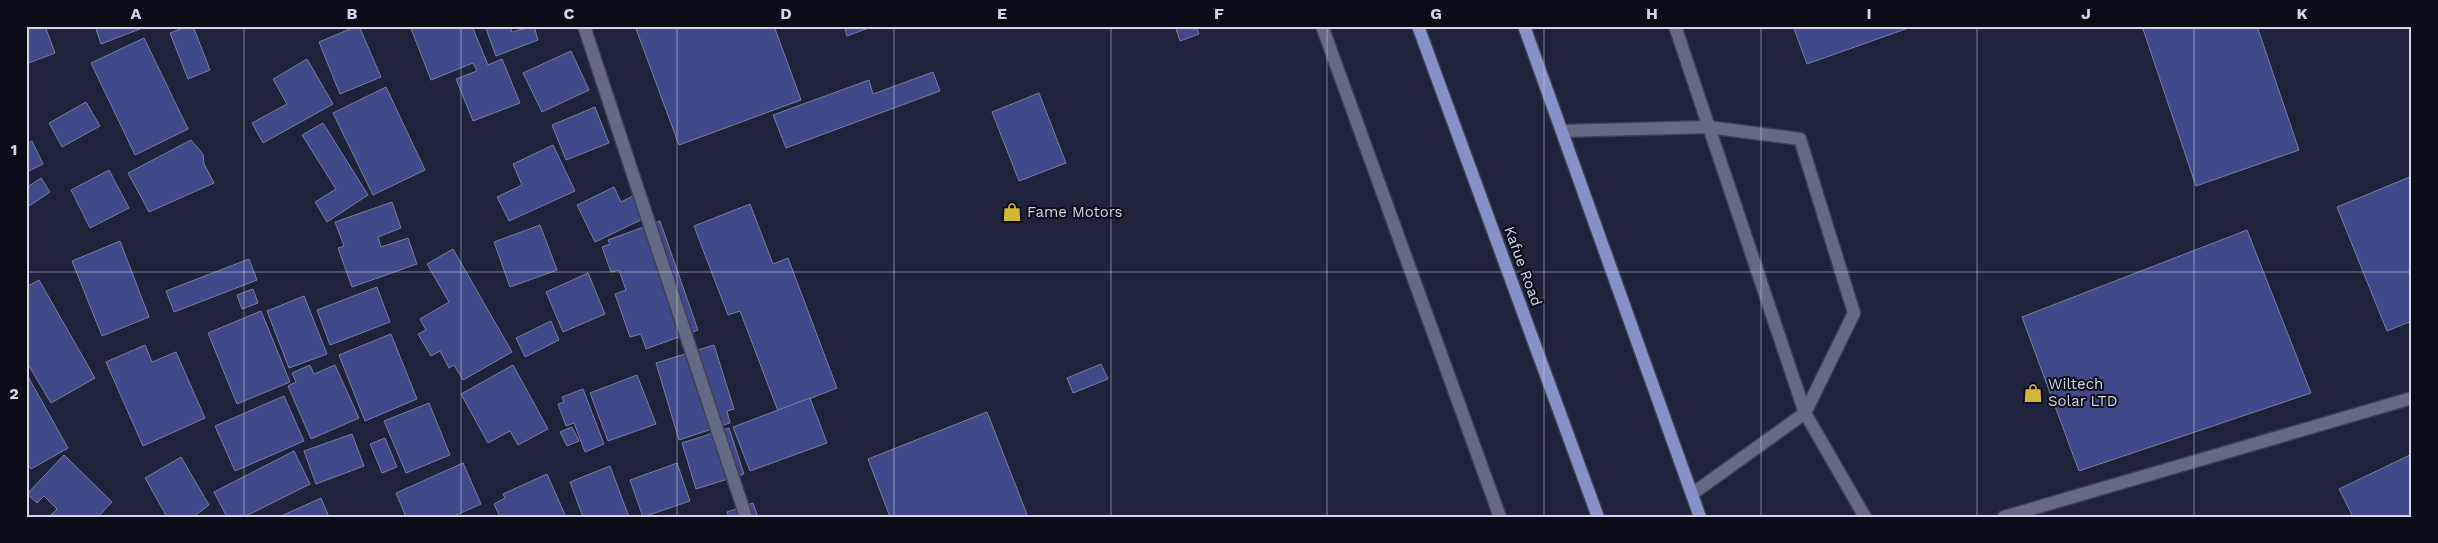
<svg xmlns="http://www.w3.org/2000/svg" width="2438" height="543" font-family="'Work Sans',sans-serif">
<rect width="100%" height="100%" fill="#1e223a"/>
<!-- building -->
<g fill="#42498b" stroke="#797e9c">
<polygon points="26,26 45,26 55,53 26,64"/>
<polygon points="95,26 145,26 145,27 101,44"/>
<polygon points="188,26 193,26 210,70 188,79 170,33"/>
<polygon points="357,26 359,26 381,77 340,94 319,42"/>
<polygon points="410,26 472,26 488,65 502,59 520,103 473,121 456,79 477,71 473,63 431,80"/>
<polygon points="485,26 510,26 512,32 534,26 538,40 496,56"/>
<polygon points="635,26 774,26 801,100 679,145"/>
<polygon points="844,26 874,26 847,36"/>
<polygon points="1175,26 1196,26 1199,34 1180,41"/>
<polygon points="1793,26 1914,26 1807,64"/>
<polygon points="2142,26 2257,26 2299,150 2196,186"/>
<polygon points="144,38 188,129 135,155 91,63"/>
<polygon points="571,51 589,90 542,112 523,73"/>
<polygon points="307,59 333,104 263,143 252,123 287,104 273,79"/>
<polygon points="933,72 940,91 786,148 773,115 869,80 873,94"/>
<polygon points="386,87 425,170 373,195 333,113"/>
<polygon points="1039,93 1066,163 1019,181 992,112"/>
<polygon points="86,102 100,126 62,147 49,123"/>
<polygon points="595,107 609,143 566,160 552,125"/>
<polygon points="323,123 368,195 327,222 315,202 336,189 302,135"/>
<polygon points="191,140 203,154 204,164 214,183 149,212 128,173"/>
<polygon points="32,141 43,164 27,172 26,144"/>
<polygon points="553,145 575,191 509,221 497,197 522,185 513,164"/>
<polygon points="109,170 129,208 90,228 71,190"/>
<polygon points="2412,176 2412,321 2387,331 2337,207"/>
<polygon points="41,178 50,192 26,208 26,188"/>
<polygon points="614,187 621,202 637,194 647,217 595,242 577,205"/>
<polygon points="392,202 401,228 378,237 381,247 408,238 417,264 352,287 338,248 344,246 335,222"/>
<polygon points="750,204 773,264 788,258 837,388 778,411 740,311 728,315 694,226"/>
<polygon points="660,221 698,330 646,349 641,334 630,337 615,294 626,290 619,270 611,272 602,247 610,244 608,240"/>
<polygon points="540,225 557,270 510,287 494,242"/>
<polygon points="2247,230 2311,393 2079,471 2022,317"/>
<polygon points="120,241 149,317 102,336 72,261"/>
<polygon points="453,249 512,352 463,380 454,365 449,368 440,351 431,356 418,334 426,330 420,319 449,302 427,264"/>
<polygon points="249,259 257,280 174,312 166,291"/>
<polygon points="588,273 605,314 563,332 546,292"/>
<polygon points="39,280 95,378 51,403 26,361 26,287"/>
<polygon points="377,287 390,322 330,345 317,310"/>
<polygon points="253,289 258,303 242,309 237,295"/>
<polygon points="304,296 327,354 289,368 267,311"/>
<polygon points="261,311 290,382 237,404 208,333"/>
<polygon points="551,321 559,340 525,357 516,338"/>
<polygon points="391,334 417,399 365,421 339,355"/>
<polygon points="145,345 152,362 176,352 205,418 143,446 106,362"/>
<polygon points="714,345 734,409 727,411 730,423 679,440 656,363"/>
<polygon points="1101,364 1108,379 1073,393 1067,378"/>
<polygon points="310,365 314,374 335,365 359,418 311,439 288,386 296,382 292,373"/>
<polygon points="513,365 548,429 518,445 510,431 488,443 461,394"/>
<polygon points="26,373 68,448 31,469 26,461"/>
<polygon points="637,375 656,424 608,441 590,393"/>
<polygon points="583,389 604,444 585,452 574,423 566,426 558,404 564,402 562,397"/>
<polygon points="284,396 304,441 235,471 215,426"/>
<polygon points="810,398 827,443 750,471 733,427"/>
<polygon points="429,403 450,455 406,473 384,421"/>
<polygon points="987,412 1028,517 890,517 868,459"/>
<polygon points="572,427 579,441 567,446 560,432"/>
<polygon points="729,428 744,474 696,489 682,443"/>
<polygon points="352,434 364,466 316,484 304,451"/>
<polygon points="385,438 397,467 382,473 370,444"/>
<polygon points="294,451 310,484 244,517 227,517 214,492"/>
<polygon points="2412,454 2412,517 2353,517 2339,489"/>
<polygon points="64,455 112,502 98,517 49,517 57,509 44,496 37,503 27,494"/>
<polygon points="181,457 209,505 193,517 167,517 145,478"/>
<polygon points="463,463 481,504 452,517 406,517 396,493"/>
<polygon points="677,463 690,501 643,517 630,480"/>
<polygon points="610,466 629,517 583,517 570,482"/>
<polygon points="547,474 566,517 500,517 494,504 505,498 503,494"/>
<polygon points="321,498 329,517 279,517"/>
<polygon points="753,503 758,517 729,517 727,512"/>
</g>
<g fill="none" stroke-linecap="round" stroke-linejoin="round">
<!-- minor casing -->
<g stroke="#3d3f53" stroke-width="15">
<g id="minor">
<polyline points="584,26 746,517"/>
<polyline points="1322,26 1500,517"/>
<polyline points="1675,26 1805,413 1865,517"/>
<polyline points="1562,131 1708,127 1800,139 1854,313 1805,413 1692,494"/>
<polyline points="2004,517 2412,398"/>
</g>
</g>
<!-- major casing -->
<g stroke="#3d3f53" stroke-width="15">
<g id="major">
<polyline points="1418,26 1598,517"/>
<polyline points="1524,26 1700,517"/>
</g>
</g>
<!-- minor -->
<use href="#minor" stroke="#646986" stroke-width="12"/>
<!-- major -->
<use href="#major" stroke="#8891c7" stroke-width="12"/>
</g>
<!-- grid -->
<path fill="none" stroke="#d2d6e6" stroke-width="1" stroke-opacity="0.55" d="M244,26v491M461,26v491M677,26v491M894,26v491M1111,26v491M1327,26v491M1544,26v491M1761,26v491M1977,26v491M2194,26v491M26,272h2386"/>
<!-- icons -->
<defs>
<g id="shop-bare" transform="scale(1.5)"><path d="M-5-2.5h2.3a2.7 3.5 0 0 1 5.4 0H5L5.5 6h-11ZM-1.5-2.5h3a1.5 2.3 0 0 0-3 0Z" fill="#d3b635" stroke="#0a0c17" stroke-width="2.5" paint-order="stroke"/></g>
</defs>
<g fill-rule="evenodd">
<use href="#shop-bare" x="1012" y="212"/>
<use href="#shop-bare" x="2033" y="393"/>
</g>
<g text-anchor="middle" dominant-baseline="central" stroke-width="4" stroke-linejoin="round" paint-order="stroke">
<!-- poi labels -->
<g font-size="15" fill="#d2d6e6" stroke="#0a0c17" text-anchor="start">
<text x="1027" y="212">Fame Motors</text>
<text x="2048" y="384">Wiltech<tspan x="2048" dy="17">Solar LTD</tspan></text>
</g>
<!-- street labels -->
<g font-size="15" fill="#d2d6e6" stroke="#0a0c17">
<text transform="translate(1523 266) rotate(70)">Kafue Road</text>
</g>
</g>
<!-- border -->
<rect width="2438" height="543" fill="none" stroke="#0a0c17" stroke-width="55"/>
<rect x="28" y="28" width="2382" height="488" fill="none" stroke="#d2d6e6" stroke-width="2"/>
<g font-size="16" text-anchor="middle" font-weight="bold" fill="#d2d6e6">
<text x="136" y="19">A</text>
<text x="352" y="19">B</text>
<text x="569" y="19">C</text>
<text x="786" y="19">D</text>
<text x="1002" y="19">E</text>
<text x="1219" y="19">F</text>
<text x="1436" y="19">G</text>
<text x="1652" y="19">H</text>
<text x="1869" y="19">I</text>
<text x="2086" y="19">J</text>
<text x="2302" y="19">K</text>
<text x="14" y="155">1</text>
<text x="14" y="399">2</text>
</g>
</svg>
